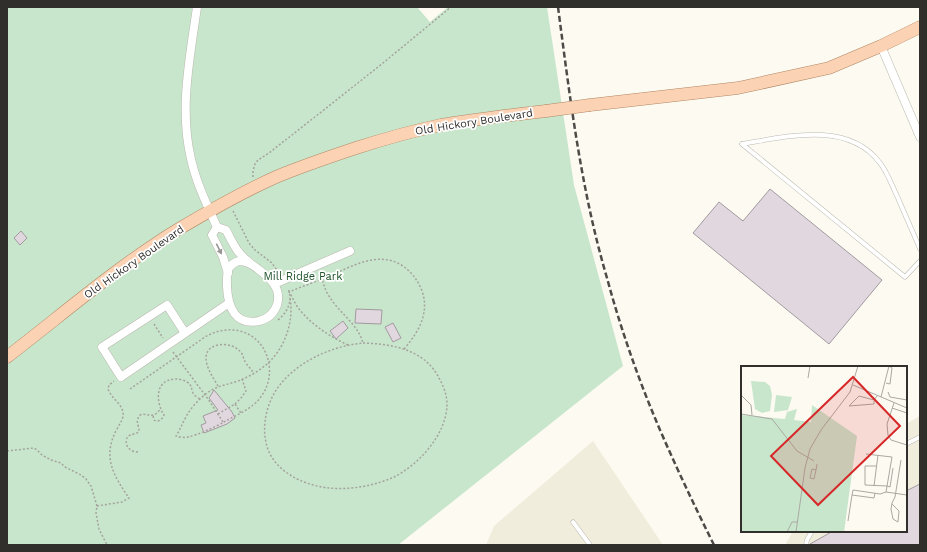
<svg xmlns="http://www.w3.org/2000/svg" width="927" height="552" font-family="'Work Sans',sans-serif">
<rect width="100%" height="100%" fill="#fcfaf1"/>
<!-- built -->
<g fill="#f1eddd">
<polygon points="920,416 920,545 785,545 793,531 906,531 906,424"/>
<polygon points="593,441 663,545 486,545 494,526"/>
</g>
<!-- green -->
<polygon fill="#c8e6cc" points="7,7 417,7 430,22 448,7 547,7 574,185 623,366 398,545 7,545"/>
<!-- building -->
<g fill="#e1d8df" stroke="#a29aa0">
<polygon points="770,189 882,280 829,344 693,233 719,202 743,221"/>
<polygon points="21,231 27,238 20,245 14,238"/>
<polygon points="356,309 382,310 381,324 355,323"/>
<polygon points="343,321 348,328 336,339 330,331"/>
<polygon points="393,323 401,338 393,342 385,327"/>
<polygon points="214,390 232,412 235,418 227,424 204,433 201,425 206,423 203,416 218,410 209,398"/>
<polygon points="920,484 920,545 810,545 810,544 833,531 906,531 906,491"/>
</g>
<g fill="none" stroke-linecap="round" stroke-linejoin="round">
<!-- lane casing -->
<g stroke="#bab8b0" stroke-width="5">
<g id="lane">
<path d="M742,144c43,-7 106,-24 138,19 8,10 12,23 18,35 7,17 15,34 22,51"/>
<polyline points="742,144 905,277 920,261"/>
<polyline points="906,444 920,437"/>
<polyline points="573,522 590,545"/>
<polyline points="806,545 807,540 812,531"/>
</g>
</g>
<!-- street casing -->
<g stroke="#bab8b0" stroke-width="9">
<g id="street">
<path d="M197,7c-7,50 -18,102 -6,152 5,23 16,46 26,68l9,3c8,15 10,22 24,33"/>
<polyline points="881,46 920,137"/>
<polyline points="217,227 212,235 223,257 228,273"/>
<path d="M239,261c8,0 13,3 19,8 12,9 24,19 19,36 -3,8 -9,14 -18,16 -24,5 -31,-14 -32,-34 0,-7 -1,-13 2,-19 2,-3 6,-6 10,-7z"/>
<polyline points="274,284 350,251"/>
<polyline points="185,333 167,305 102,347 121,377 229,303"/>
</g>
</g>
<!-- primary casing -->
<g stroke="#b28764" stroke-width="13">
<g id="primary">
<polyline points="590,105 738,88 829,68 881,46 920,27"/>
<path d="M7,357c56,-43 110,-90 170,-127 32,-19 65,-38 99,-53 26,-11 53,-20 80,-29 28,-9 56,-17 85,-23 35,-6 70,-10 105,-14"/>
</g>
</g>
<!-- path -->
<g stroke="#a5a39d" stroke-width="1.5" stroke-dasharray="2 2" stroke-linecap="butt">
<polyline points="253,177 253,171 255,164 258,160 269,153 325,109 383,63 451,7"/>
<polyline points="233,211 249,243 255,250 272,263 279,273"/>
<path d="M320,273c3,7 4,16 9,23 10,17 29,28 34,47"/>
<path d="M278,320c10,-8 15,-20 10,-32"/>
<polyline points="154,324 163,338"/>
<path d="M363,343c31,1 63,7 77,37 4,7 7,16 7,24 0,29 -27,60 -53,73 -20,9 -43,13 -65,11 -19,-2 -40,-10 -53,-25 -18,-21 -13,-56 3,-77 19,-25 53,-40 84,-43z"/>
<path d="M348,345c-19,-9 -36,-20 -49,-36 -4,-5 -6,-11 -10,-17 14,-6 29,-11 43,-17 24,-11 53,-27 77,-4 6,6 10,12 13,20 8,22 -4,42 -18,58"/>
<polyline points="173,352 208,399 223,422"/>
<path d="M218,386c-5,-8 -12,-19 -12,-28 0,-15 21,-16 30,-10 8,5 6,9 10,15 2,4 6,6 7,10"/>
<path d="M130,389l75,-52c10,-6 23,-9 35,-6 30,8 38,45 20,67 -8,11 -24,17 -36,24 -9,5 -26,13 -36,15 -4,1 -9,0 -12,-1 4,-6 6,-12 10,-19 5,-10 15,-20 24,-26 11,-7 24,-7 35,-13 9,-4 20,-11 27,-19 14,-15 22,-40 18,-60"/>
<polyline points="235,404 241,398 246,391 242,379"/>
<polyline points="218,414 235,404 241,413"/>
<path d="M153,416c0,0 1,4 1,4 4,3 9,-1 10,-5 -8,-12 -10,-35 11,-36 4,0 9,1 12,3 5,3 4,6 6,11 1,2 5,5 7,6"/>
<polyline points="7,451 34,448 37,450 42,455 51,460 61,463 65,467 81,475 86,479 91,486 97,506 96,513 99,529 106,543 109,545"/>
<path d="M138,452c-9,0 -15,-8 -10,-16 13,-5 12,-1 9,-16l3,-5c5,-2 8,1 13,0 3,0 5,-4 8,-6"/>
<path d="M97,506l25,-4 7,-4c-16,-23 -27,-42 -12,-69 3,-6 7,-10 6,-17 -2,-9 -12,-14 -15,-23l1,-4 5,-4"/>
</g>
<!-- lane -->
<use href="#lane" stroke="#fff" stroke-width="4"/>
<!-- street -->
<use href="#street" stroke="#fff" stroke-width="8"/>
<!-- primary -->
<use href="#primary" stroke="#fbd3b4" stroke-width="12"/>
<!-- rail -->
<path stroke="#4c4b47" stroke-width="2.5" stroke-dasharray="6 3" stroke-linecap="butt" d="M558,7c12,91 23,183 49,271 14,52 32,103 53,152 17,39 35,77 54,115"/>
<!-- primary-bridge casing -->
<g stroke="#b28764" stroke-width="13" stroke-linecap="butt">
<polyline id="primary-bridge" points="546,111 590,105"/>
</g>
<!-- primary-bridge -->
<use href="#primary-bridge" stroke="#fbd3b4" stroke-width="12"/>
</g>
<!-- one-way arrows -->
<defs><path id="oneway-solid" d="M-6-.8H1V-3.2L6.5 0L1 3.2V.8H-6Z"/></defs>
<use fill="#989796" href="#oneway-solid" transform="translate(219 249) rotate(64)"/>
<g text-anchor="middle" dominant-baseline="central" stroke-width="3.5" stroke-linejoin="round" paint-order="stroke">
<!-- street labels -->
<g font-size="11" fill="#302f2c" stroke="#fff">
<text transform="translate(474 122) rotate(-9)">Old Hickory Boulevard</text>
<text transform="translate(134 262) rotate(-35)">Old Hickory Boulevard</text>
</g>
<!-- park labels -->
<g font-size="11" fill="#20532b" stroke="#fff">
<text x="303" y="276">Mill Ridge Park</text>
</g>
</g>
<!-- overview -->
<g transform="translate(741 366)">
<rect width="166" height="166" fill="#fcfaf1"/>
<path d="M10,15l14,1 5,4 2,9 -2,16 -8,2 -7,-4zM35,29l16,2 -4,13 -14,2zM71,39l45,31 -13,96h-103v-117l44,4 2,-7 10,-3 -3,11 17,2z" fill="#c8e6cc"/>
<path fill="none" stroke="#aaa9a2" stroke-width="1" d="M67,12l2,-12M145,17l4,1 2,-16 -3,-2M112,19l54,23M147,26l2,5 17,3M0,29l10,10 1,10M140,31l8,-31M153,37l-7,21 1,11 3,5 16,5M108,40l10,-10 15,4 3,-4M108,40l25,-2v-3M151,42l15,5M0,48l31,5 25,32 17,10M125,88l26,3 -6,35 21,3M136,100h-12v19l22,1M75,104l-4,-1 -2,9 4,1 2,-9 1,-6M133,120l4,-31M146,120l3,1 3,-19M111,129l1,-5 27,4 6,-2M151,138l7,7 -1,11 -5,-3 -2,-10 1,-6 3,-6 6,-37M107,155l4,-26 22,3 1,-5M46,166l5,-10h5M55,166l9,-64 5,-19 11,-19 29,-38 8,-26"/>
<path fill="#d62828" fill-opacity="0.15" stroke="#d62828" stroke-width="2" d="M112,11l47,49 -82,79 -47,-49z"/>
<rect width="166" height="166" fill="none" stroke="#302f2c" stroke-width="2"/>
</g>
<!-- border -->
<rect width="927" height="552" fill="none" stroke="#302f2c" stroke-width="16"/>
</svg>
